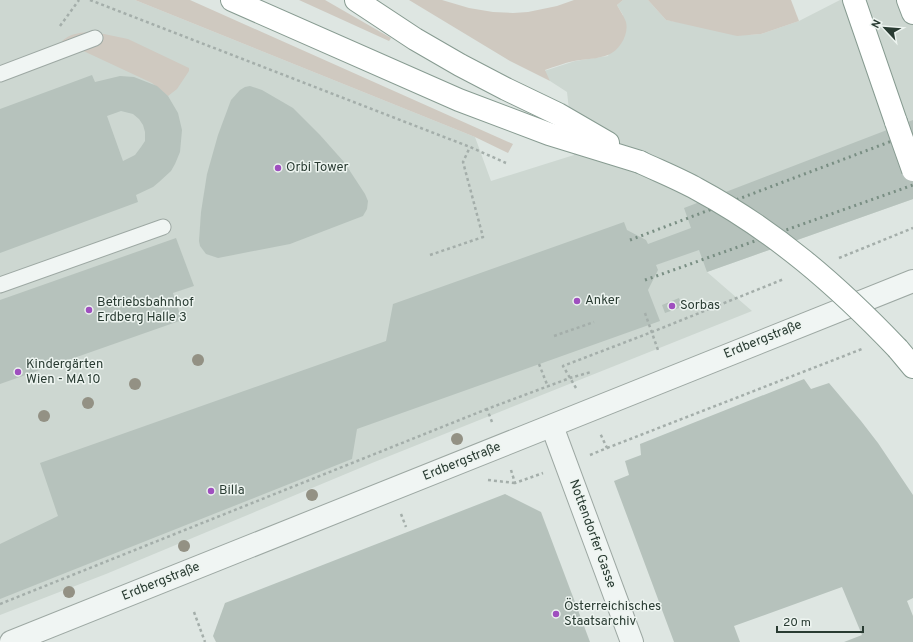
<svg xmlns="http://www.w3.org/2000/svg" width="913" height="642" font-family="Overpass,sans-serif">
<rect width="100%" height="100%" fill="#dee6e2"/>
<!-- built -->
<polygon fill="#cdd7d1" points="0,0 135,0 475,137 491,181 574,155 567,92 550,81 544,71 575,61 608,56 623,15 617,5 623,0 648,0 666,20 749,35 761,34 799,21 840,0 913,0 913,199 707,272 752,311 372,463 106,574 0,615"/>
<!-- grass -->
<g fill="#cfc9c0">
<polygon points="135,0 190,0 513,144 508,153 475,137"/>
<polygon points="299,0 325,0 391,38 389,41"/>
<path d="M409,0h33l27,8 24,4 20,1 15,-1 29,-6 17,-6h49l-6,5c3,6 7,11 9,17 3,12 -6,28 -18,33 -10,4 -23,4 -34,6 -10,2 -20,6 -29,9l5,11 -40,-20z"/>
<polygon points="648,0 791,0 799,21 761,34 737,36 666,20"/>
<path d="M88,32l16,2 24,5 61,29v3l-12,18 -9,7 -16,-13 -90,-42c8,-7 16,-8 26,-9z"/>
</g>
<!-- building -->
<g fill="#b6c2bc" fill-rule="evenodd">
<path d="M92,75l3,7 25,-6 14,1 23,9 11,10 10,17 4,17 -2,22 -5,12 -4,7 -12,11 -6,5 -17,8 2,7 -138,51v-144zM121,111l12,3 6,5 4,6 2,7v9l-4,6 -6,8 -12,6 -16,-45z"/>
<polygon points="250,86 262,90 293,108 320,135 344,162 365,194 368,201 367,209 363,216 290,244 218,258 206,254 200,246 199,241 201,212 207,174 218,135 231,100 240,90 245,87"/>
<polygon points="913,120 913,199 707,272 699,250 656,265 658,270 648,290 660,321 357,429 352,459 0,599 0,544 58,516 40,463 386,341 393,304 624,222 627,230 646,240 648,244 691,228 684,208"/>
<polygon points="176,238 194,286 173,293 182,320 0,384 0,300"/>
<polygon points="679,298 682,307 665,313 662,305"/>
<polygon points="804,379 811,389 829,383 861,421 878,443 913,495 913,598 907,601 913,616 913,642 844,642 862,635 842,587 734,626 740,642 674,642 614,481 629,475 625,461 641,455 640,444"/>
<polygon points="505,494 541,512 590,642 216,642 213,636 225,603"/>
</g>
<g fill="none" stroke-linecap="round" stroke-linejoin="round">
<!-- service casing -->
<g stroke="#9da8a3" stroke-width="17">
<g id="service">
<polyline points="0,74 95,38"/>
<polyline points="0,285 163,227"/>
</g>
</g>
<!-- minor casing -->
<g stroke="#9da8a3" stroke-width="24">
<polyline id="minor" points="552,426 632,642"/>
</g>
<!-- tertiary casing -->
<g stroke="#9da8a3" stroke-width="24">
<polyline id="tertiary" points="11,642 913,281"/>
</g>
<!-- motorway casing -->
<g stroke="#879b91" stroke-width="24">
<g id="motorway">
<polyline points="232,0 459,100 549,134 640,162"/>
<polyline points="356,0 415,39 460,65 506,89 558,114 608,143"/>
<polyline points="854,0 896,122"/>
<polyline points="908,0 913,13"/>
<polyline points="898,349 913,367"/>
</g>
</g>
<!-- path -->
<g stroke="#a4aeaa" stroke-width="2.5" stroke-dasharray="3 3" stroke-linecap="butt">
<polyline points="90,0 470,147 506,163"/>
<polyline points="60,26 79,0"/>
<polyline points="430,255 483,237 463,162 470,147"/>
<polyline points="839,258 913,228"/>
<polyline points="645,313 658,350"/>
<polyline points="554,336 594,322"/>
<polyline points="539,364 548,387"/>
<polyline points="576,388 563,366 652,332 784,279"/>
<polyline points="492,422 487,409 570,378 591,372"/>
<polyline points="607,448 862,349"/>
<polyline points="590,455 607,448 600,433"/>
<polyline points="511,470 515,483 543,473"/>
<polyline points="488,480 515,483"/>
<polyline points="401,514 406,527"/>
<polyline points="0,604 487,409"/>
<polyline points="194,612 205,642"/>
</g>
<!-- service -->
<use href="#service" stroke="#f0f5f3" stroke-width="15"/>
<!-- minor -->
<use href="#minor" stroke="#f0f5f3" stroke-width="22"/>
<!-- tertiary -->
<use href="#tertiary" stroke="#f0f5f3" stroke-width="22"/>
<!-- motorway -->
<use href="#motorway" stroke="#fff" stroke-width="22"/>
<!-- rail -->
<g stroke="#798e83" stroke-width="3" stroke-dasharray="2 4" stroke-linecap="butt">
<polyline points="630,240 913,133"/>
<polyline points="645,280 913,185"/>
</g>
<!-- motorway-bridge casing -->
<g stroke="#879b91" stroke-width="24" stroke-linecap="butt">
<g id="motorway-bridge">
<polyline points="896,122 913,170"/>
<path d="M640,162c19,9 39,17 57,27 78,42 140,96 201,160"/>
</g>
</g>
<!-- motorway-bridge -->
<use href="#motorway-bridge" stroke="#fff" stroke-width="22"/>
</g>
<!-- trees -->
<g fill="#939184">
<circle cx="198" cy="360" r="6"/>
<circle cx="135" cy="384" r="6"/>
<circle cx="88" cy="403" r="6"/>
<circle cx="44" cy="416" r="6"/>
<circle cx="457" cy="439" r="6"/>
<circle cx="312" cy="495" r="6"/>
<circle cx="184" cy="546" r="6"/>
<circle cx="69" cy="592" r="6"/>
</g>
<!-- markers -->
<g fill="#9f4fbf" stroke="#edf4f0" stroke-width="1.5">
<circle cx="278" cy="168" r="4"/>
<circle cx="577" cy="301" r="4"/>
<circle cx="672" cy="306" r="4"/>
<circle cx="89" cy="310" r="4"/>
<circle cx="18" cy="372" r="4"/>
<circle cx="211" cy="491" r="4"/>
<circle cx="556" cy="614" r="4"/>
</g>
<g text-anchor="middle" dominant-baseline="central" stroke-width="3" stroke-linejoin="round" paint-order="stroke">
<!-- poi labels -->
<g font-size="13" fill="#293b32" stroke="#edf4f0" text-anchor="start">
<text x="286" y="168">Orbi Tower</text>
<text x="585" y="301">Anker</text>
<text x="97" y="303">Betriebsbahnhof<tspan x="97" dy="15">Erdberg Halle 3</tspan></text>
<text x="680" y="306">Sorbas</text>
<text x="26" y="365">Kindergärten<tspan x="26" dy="15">Wien - MA 10</tspan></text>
<text x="219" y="491">Billa</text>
<text x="564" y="607">Österreichisches<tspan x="564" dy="15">Staatsarchiv</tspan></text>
</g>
<!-- street labels -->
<g font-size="13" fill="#293b32" stroke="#edf4f0">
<text transform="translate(763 340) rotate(-22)">Erdbergstraße</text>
<text transform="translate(462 462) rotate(-22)">Erdbergstraße</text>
<text transform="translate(592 534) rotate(70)">Nottendorfer Gasse</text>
<text transform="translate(161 582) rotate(-22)">Erdbergstraße</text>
</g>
</g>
<!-- north arrow -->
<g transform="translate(885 28) rotate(296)" stroke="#edf4f0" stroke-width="3" paint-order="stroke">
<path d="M0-3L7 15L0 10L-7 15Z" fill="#293b32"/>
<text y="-6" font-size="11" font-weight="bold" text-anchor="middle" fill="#293b32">N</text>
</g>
<!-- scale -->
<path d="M777 626v6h86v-6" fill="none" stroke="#293b32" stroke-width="2"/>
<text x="783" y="626" font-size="12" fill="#293b32" stroke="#edf4f0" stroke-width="3" paint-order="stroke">20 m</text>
</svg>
